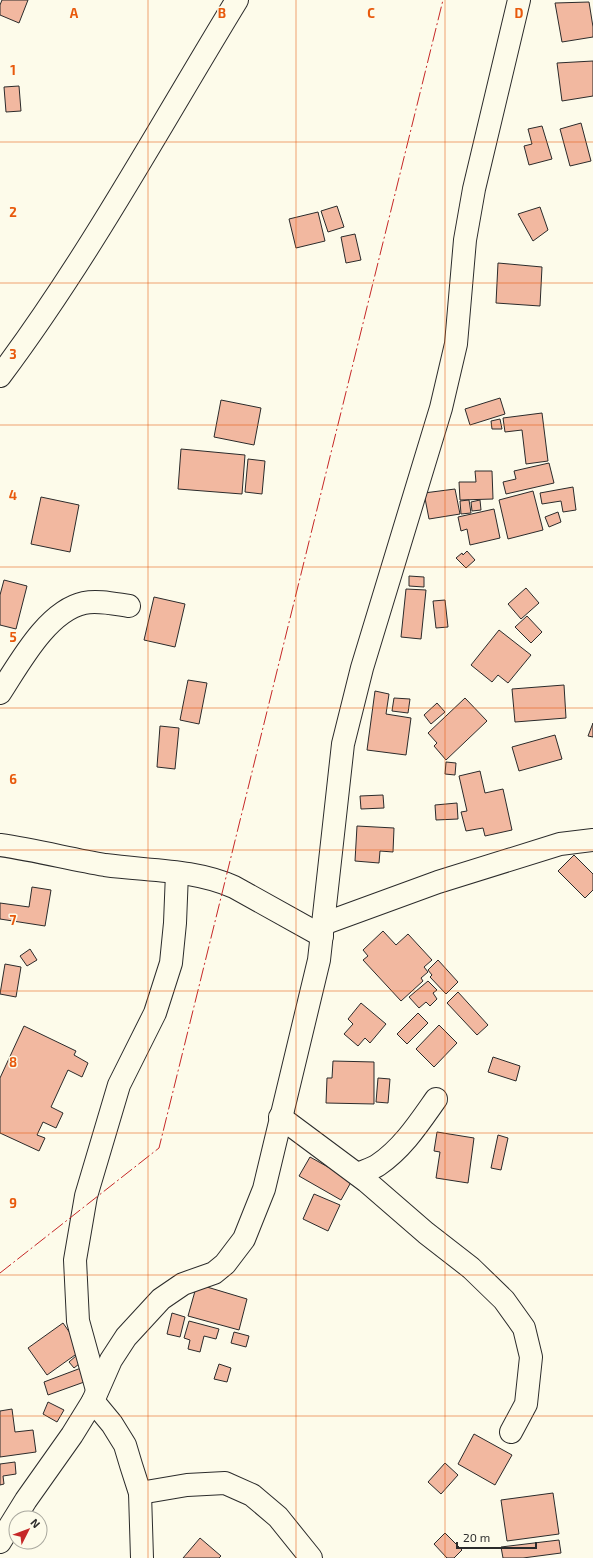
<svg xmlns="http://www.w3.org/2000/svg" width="593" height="1558" font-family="'Exo 2',sans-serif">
<rect width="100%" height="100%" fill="#fdfbea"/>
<!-- building -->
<g fill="#f2b8a0" stroke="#2b2b2b">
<polygon points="2,0 28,0 19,23 0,15 0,5"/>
<polygon points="589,2 593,27 593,37 562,42 555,3"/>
<polygon points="593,61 593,96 562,101 557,63"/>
<polygon points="19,86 21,111 6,112 4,87"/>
<polygon points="581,123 591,161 570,166 560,129"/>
<polygon points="542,126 552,159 529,165 524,146 532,144 528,129"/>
<polygon points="337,206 344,227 328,232 321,211"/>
<polygon points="540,207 548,230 533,241 518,214"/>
<polygon points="318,212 325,241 296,248 289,219"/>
<polygon points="355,234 361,260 346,263 341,237"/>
<polygon points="498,263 542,267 540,306 496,303"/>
<polygon points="500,398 505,414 470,425 465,409"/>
<polygon points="221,400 261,408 254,445 214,437"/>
<polygon points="542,413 548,461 526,464 522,430 505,432 503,418"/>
<polygon points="500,419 502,429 492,429 491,421"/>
<polygon points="181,449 245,455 242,494 178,489"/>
<polygon points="248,459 265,461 262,494 245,492"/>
<polygon points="549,463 554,483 506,494 503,482 516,479 514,471"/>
<polygon points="475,471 492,471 493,499 460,500 459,482 476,482"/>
<polygon points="573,487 576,510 563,512 561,501 542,504 540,493"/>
<polygon points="455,489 460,514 429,519 424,493"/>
<polygon points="533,491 543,530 508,539 499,500"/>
<polygon points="41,497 79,505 70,552 31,544"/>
<polygon points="469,500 471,513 461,514 460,501"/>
<polygon points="480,500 481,510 472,511 471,502"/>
<polygon points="494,509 500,538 470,545 467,529 461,531 458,517"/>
<polygon points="558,512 561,522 549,527 545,517"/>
<polygon points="467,551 475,560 466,568 456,558 462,553 463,555"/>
<polygon points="409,576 424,577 424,587 409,586"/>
<polygon points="4,580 27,586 16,629 0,625 0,595"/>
<polygon points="526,588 539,603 521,619 508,604"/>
<polygon points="406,589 426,590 421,639 401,637"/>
<polygon points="154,597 185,604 175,647 144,640"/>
<polygon points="445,600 448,627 436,628 433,601"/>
<polygon points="527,616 542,632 531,643 515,627"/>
<polygon points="499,630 531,655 508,683 498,675 492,682 471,665"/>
<polygon points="188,680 207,683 199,724 180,720"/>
<polygon points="564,685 566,718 515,722 512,689"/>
<polygon points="375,691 389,694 386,714 411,718 406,755 367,750"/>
<polygon points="394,698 410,699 408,713 392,711"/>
<polygon points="465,698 487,721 446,760 434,746 437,743 428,733"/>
<polygon points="437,703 445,712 431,724 424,715"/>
<polygon points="593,723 593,737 588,736"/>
<polygon points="160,726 179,728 175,769 157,767"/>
<polygon points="555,735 562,759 519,771 512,747"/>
<polygon points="446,762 456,763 455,775 445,774"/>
<polygon points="480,771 485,793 503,789 512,830 485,836 483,828 466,831 461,812 467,811 459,776"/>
<polygon points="383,795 384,808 361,809 360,796"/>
<polygon points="457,803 458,819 436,820 435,805"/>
<polygon points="357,826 394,828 393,852 380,851 379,863 355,861"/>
<polygon points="574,855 593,874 593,890 585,898 558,871"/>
<polygon points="32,887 51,890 45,926 0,919 0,903 29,907"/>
<polygon points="383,931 396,945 408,934 432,960 424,967 428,972 421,978 423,981 401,1001 363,960 368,956 363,950"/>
<polygon points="30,949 37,960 27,966 20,956"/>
<polygon points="438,960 458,982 446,994 430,977 432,975 428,970"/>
<polygon points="5,964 21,967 16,997 0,994"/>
<polygon points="428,981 437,990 433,993 437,999 430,1006 426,1002 419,1008 409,997"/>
<polygon points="458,992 488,1025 477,1035 447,1003"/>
<polygon points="361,1003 386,1024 370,1043 365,1038 358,1046 344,1034 353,1024 348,1019"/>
<polygon points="418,1013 428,1023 407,1044 397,1034"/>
<polygon points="439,1025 457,1043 434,1067 416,1049"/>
<polygon points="24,1026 76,1051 74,1055 88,1063 82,1077 68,1070 51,1107 63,1113 56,1128 43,1122 37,1135 45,1138 39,1151 0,1133 0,1078"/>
<polygon points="493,1057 520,1066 516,1081 488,1072"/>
<polygon points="333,1061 374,1062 374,1104 326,1103 327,1078 332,1078"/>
<polygon points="378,1078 390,1079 388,1103 376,1102"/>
<polygon points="437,1132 474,1138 468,1183 436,1178 440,1152 434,1151"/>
<polygon points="498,1135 508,1138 501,1170 491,1168"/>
<polygon points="310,1157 328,1167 331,1161 355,1175 341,1200 299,1176"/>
<polygon points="314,1194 340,1205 328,1231 303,1219"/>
<polygon points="197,1284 247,1299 239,1330 188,1316"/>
<polygon points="172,1313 185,1317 180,1337 167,1334"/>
<polygon points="189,1321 219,1329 216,1339 204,1336 200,1352 188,1349 190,1340 184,1338"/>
<polygon points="63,1323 82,1350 47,1375 28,1348"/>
<polygon points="234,1332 249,1336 246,1347 231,1343"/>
<polygon points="77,1355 79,1364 74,1368 69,1362"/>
<polygon points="219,1364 231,1368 227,1382 214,1379"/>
<polygon points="81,1368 87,1381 48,1395 44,1382"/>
<polygon points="48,1402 64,1410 57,1422 43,1414"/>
<polygon points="12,1409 15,1432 33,1430 36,1452 0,1457 0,1411"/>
<polygon points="474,1434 512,1455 495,1485 458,1464"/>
<polygon points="15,1462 16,1474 3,1476 4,1484 0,1485 0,1464"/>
<polygon points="445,1463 458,1475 441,1494 428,1482"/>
<polygon points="553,1493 559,1534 507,1541 501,1500"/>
<polygon points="445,1533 462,1550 454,1558 447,1558 434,1544"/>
<polygon points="200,1538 221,1556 219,1558 183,1558"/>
<polygon points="559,1540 561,1553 523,1558 503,1558 501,1547"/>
</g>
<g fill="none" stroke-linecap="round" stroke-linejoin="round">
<!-- minor casing -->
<g stroke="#2b2b2b" stroke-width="24">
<g id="minor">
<path d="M0,693c19,-29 47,-82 84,-90 14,-3 31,1 45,3"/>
<path d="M0,845c35,5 70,14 105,20 43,6 89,4 129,22l88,49"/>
<polyline points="323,924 438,882 560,844 593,840"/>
<polyline points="280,1117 366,1181 426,1233 471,1268 504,1300 524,1328 531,1357 526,1404 511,1432"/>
<path d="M358,1174c6,-3 14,-5 20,-9 25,-17 41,-42 58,-66"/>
<polyline points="97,1390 78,1321 75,1260 86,1196 119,1085 155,1013 171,963 175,923 177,873"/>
<polyline points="93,1401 112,1424 125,1445 131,1465 140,1493 142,1558"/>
<polyline points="140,1493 187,1485 225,1483 252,1495 278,1517 311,1558"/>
<polyline points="0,1542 26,1500 72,1435 93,1401 111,1360 126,1337 161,1299 183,1284 214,1273 225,1264 244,1239 264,1189 319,960 343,744 362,668 441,408 456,344 465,240 474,189 519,0"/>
</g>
</g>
<!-- trunk casing -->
<g stroke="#2b2b2b" stroke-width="24">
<path id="trunk" d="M0,376c89,-119 160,-250 237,-376"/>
</g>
<!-- minor -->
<use href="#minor" stroke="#fdfbea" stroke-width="22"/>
<!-- trunk -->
<use href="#trunk" stroke="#fdfbea" stroke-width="22"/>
<!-- power -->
<polyline stroke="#c62828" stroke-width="1" stroke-dasharray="14 3 2 3" stroke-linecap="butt" points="0,1273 159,1148 443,0"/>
</g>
<!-- grid -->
<path fill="none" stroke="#e8590c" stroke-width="1" stroke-opacity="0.55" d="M148,0v1558M296,0v1558M445,0v1558M0,142h593M0,283h593M0,425h593M0,567h593M0,708h593M0,850h593M0,991h593M0,1133h593M0,1275h593M0,1416h593"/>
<g font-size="13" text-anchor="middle" font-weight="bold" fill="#e8590c" stroke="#fdfbea" stroke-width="3" stroke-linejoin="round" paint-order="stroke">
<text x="74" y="18">A</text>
<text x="222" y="18">B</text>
<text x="371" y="18">C</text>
<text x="519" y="18">D</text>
<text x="13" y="75">1</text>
<text x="13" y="217">2</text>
<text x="13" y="359">3</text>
<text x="13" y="500">4</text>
<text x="13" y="642">5</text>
<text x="13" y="784">6</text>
<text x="13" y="925">7</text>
<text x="13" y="1067">8</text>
<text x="13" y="1208">9</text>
</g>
<!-- north arrow -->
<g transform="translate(28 1530) rotate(48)"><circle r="19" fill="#fdfbea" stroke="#a9a89e"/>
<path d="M0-3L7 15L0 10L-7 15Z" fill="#c62828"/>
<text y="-6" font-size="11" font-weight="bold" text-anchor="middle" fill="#2b2b2b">N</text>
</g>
<!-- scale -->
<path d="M457 1542v6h79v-6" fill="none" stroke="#2b2b2b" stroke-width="2"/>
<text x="463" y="1542" font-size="12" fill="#2b2b2b" stroke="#fdfbea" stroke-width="3" paint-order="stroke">20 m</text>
</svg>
